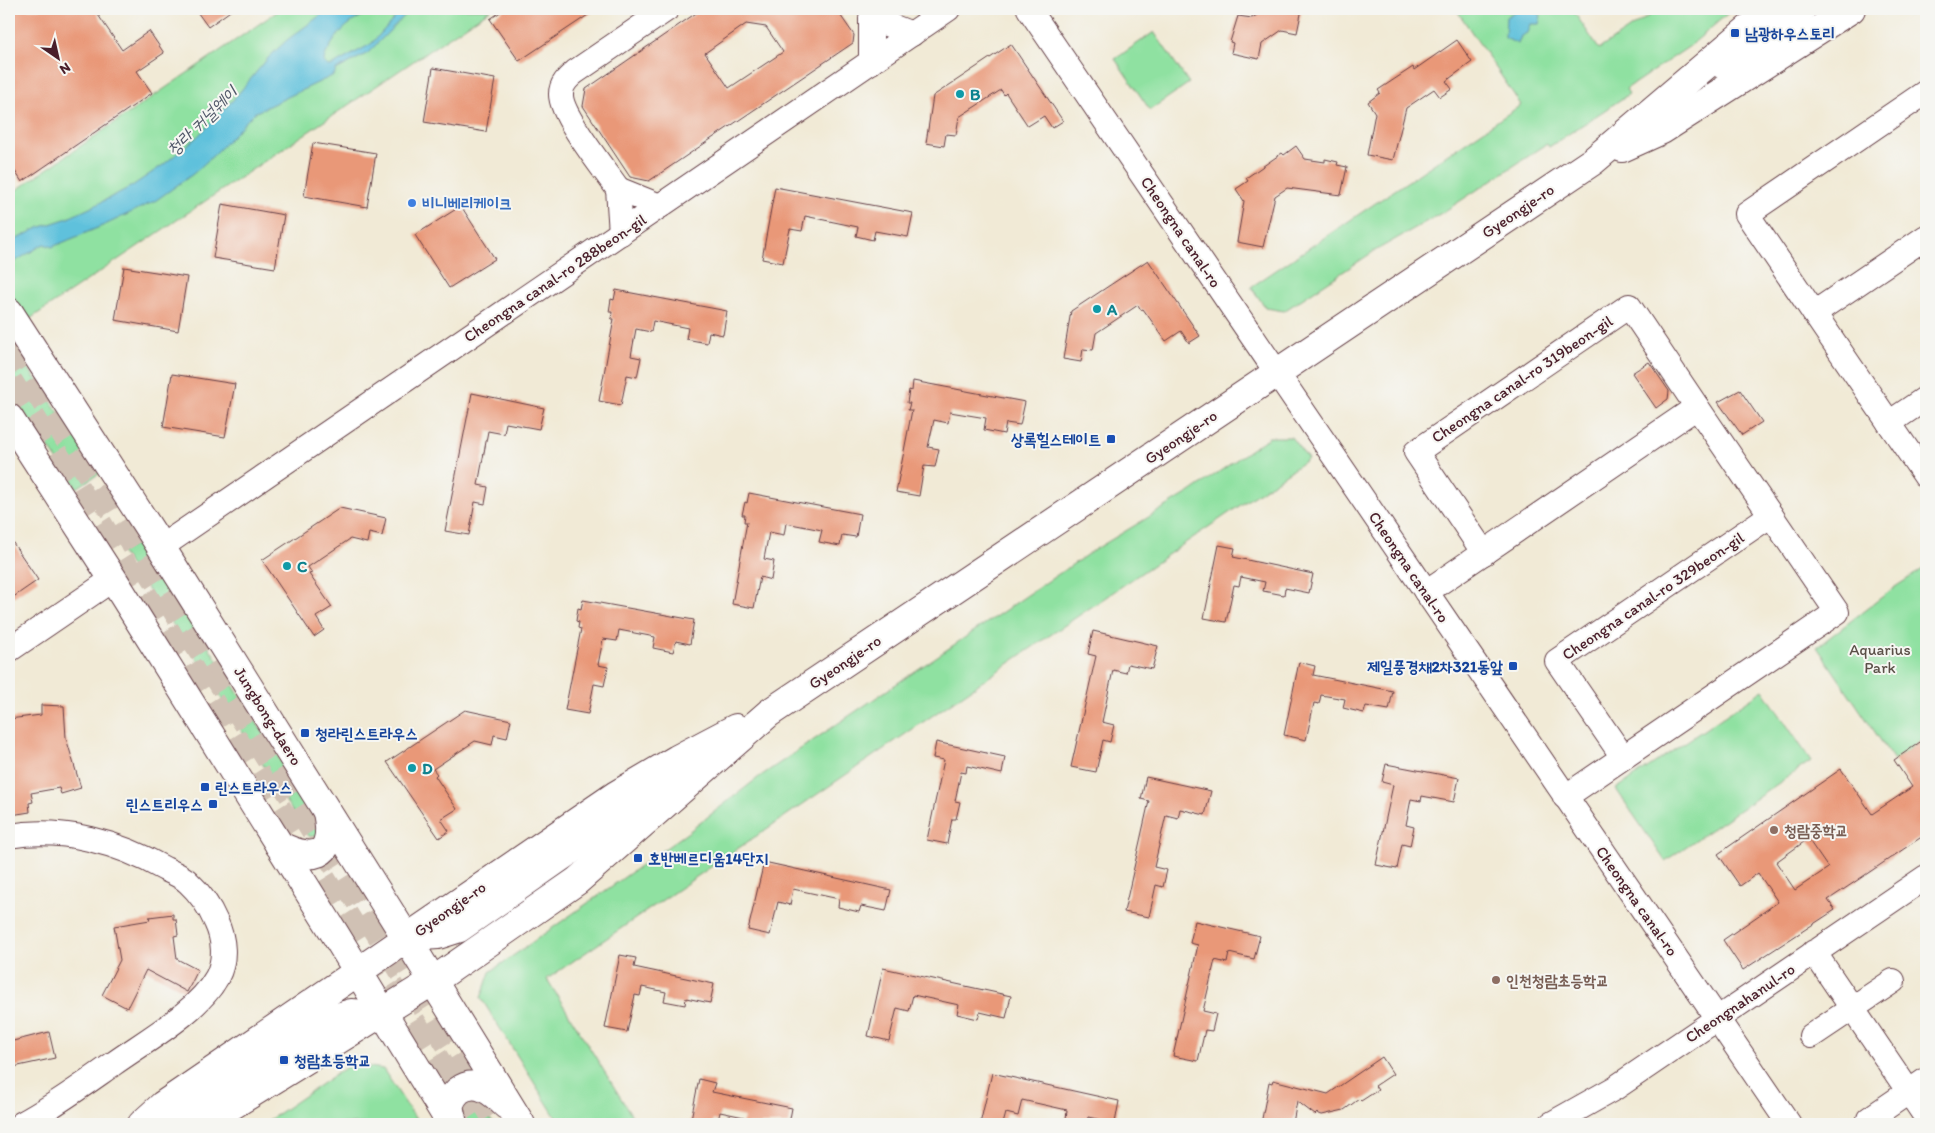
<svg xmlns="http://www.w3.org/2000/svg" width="1935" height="1133" font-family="Itim,'Poor Story',sans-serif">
<rect width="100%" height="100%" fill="#f6f6f2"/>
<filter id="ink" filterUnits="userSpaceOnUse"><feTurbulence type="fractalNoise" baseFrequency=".02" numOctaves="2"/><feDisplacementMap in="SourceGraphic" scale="10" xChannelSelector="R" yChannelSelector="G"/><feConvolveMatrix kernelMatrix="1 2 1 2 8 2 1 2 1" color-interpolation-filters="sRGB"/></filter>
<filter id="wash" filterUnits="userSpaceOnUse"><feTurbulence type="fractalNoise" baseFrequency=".0096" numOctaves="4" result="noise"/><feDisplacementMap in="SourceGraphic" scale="20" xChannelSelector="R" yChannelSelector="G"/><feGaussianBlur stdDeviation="1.12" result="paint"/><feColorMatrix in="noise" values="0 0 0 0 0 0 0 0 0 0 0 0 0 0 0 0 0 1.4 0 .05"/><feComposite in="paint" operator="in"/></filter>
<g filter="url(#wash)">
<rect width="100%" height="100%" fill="#f1ead6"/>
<!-- green -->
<g fill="#8fe1a1" stroke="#6c8066">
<polygon points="281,9 491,9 9,333 9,195"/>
<polygon points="1456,9 1572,9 1599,49 1659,9 1733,9 1690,46 1626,89 1629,94 1549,147 1547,144 1445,211 1373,252 1284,311 1266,308 1251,287 1521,105"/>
<polygon points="1154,32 1189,83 1150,110 1115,59"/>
<polygon points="9,340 100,473 77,488 9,391"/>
<polygon points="1269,437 1291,437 1308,459 547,979 637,1124 560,1124 481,998 490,972 687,833 759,777 1091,552 1190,492"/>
<polygon points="141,539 321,825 317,836 311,837 307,835 193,653 121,552"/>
<polygon points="1926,567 1926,738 1894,760 1817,647 1895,587"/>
<polygon points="1763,690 1811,761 1665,861 1616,789"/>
<polygon points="351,1064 383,1069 419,1124 263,1124"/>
<polygon points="477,1108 483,1110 494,1124 465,1124 464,1118 466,1113"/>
</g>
<!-- water -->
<g fill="#5ec1dc" stroke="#547084">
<path d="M329,9h47c-21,10 -34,17 -46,38 -3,5 -6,9 -6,15l4,4 5,-1 38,-21 32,-35h8l-43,44 -32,17 -2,5 -80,38 -38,40 -23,21 -38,27 -48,23 -55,23 -8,-3 -35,21v-22l29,-15 30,-10 22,-10 42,-22 31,-21 34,-28 36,-37 36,-43 18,-17z"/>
<polygon points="1519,9 1531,9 1541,15 1539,24 1530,24 1527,33 1521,36 1518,44 1505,38 1506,17"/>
</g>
<g id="blocks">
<!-- building -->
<g fill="#e99878" fill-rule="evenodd">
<polygon points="9,9 94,9 122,50 149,31 164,53 137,71 152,93 22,182 9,162"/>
<polygon points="195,9 233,9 208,27"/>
<polygon points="505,9 597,9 519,61 490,19"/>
<path d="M702,9h134l18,26 -1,8 -204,138 -19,-4 -47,-71 3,-17zM746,24l20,3 17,25 -54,36 -24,-35z"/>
<polygon points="1263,9 1302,9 1297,33 1282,30 1262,44 1259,59 1231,53 1233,43 1230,42 1238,16 1252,18 1262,12"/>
<polygon points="1457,40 1472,62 1446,81 1452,89 1440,97 1434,89 1406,108 1393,160 1367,155 1375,113 1368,102 1380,93 1378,90 1413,67 1414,70"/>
<polygon points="1011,44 1063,121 1052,128 1044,116 1028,126 1006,93 1004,95 1001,90 959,117 956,135 946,134 944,146 926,143 933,96"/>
<polygon points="433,68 495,79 486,132 424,122"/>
<polygon points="313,143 376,153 367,207 304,196"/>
<polygon points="1296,146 1305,159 1325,162 1325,159 1338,162 1337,165 1347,167 1341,195 1287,188 1275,196 1263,247 1237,242 1244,201 1236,189 1248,181 1246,178 1282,153 1284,155"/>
<polygon points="775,187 913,213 908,237 875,231 873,240 856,236 858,227 805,216 802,231 790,229 783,263 762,259"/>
<polygon points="222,204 284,215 275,268 213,258"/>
<polygon points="461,206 495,259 449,288 415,235"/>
<polygon points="1148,260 1200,336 1189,343 1181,331 1166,341 1143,309 1141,310 1138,305 1096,333 1093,350 1083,349 1081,362 1063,359 1071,311"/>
<polygon points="124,267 187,277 178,331 115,320"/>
<polygon points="616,290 727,311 723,335 709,332 707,343 686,339 688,328 653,321 651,332 636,329 631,356 641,358 637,377 627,375 621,405 599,401 614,319 611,319 612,312 609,312 611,299 614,300"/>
<polygon points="1649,362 1669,391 1668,399 1656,408 1632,373"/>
<polygon points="172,374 235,384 225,437 163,427"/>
<polygon points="913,381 1025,402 1020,425 1006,423 1004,434 984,430 986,418 950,412 948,423 934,420 928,447 939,449 935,467 924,466 919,496 896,492 912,410 908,410 910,403 907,403 909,390 912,391"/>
<polygon points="1740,390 1762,422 1742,435 1718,402"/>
<polygon points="472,393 544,408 539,429 506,423 504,434 488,431 478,485 488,487 485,504 475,502 469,535 445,531"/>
<polygon points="749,493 860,514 856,537 842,535 840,546 819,542 822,530 786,523 784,535 769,532 764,559 774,561 771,580 760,577 754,608 732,604 747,522 744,522 745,515 742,515 745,502 747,503"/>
<polygon points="340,508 386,518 382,536 369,533 367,543 350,539 308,567 312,573 309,574 332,607 316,617 324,630 314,637 262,560"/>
<polygon points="9,537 38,580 9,600"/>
<polygon points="1219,545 1235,548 1233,557 1313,574 1309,593 1285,588 1284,595 1263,591 1265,582 1241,577 1239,586 1234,585 1226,622 1204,618"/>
<polygon points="583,600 694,620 690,644 676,641 673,652 653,648 655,637 619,630 617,641 603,639 598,665 608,667 604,686 594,684 588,714 565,710 581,629 578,628 579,622 576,621 578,608 581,609"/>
<polygon points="1093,631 1158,646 1152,669 1128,664 1126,673 1113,670 1102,722 1114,725 1110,742 1103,740 1096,772 1071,767 1096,656 1088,654"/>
<polygon points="1299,662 1315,666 1313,675 1393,691 1389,710 1366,706 1364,713 1343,708 1345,699 1321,695 1319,704 1314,703 1306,740 1284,735"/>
<polygon points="41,705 64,706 66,738 81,788 61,794 59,788 31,793 33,802 29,803 30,812 11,815 9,803 9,719 41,715"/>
<polygon points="465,710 511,720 507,738 494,735 492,745 475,741 433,769 437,774 435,776 457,809 441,819 449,831 439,838 387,762"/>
<path d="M1926,738v96l-98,66 7,10 -92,60 -20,-30 55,-38 -20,-29 -18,13 -22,-32 123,-85 31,45 40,-27 -18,-27zM1808,839l20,29 -33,22 -19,-28z"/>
<polygon points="936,742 1005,757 1002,774 967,766 966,773 961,772 955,801 960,802 956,819 952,819 947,844 927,840 944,760 933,758"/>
<polygon points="1386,764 1459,778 1454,802 1422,796 1421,801 1411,799 1406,825 1414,827 1410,846 1402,844 1397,869 1376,865 1393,785 1382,782"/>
<polygon points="1146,777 1211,791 1205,815 1180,809 1178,818 1166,815 1154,867 1167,870 1163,887 1156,885 1149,917 1124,912 1149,801 1141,799"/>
<polygon points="764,862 891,890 886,911 861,906 859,912 838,907 839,899 793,889 790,905 778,902 770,935 748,930"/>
<polygon points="173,914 173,919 176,919 178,935 174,936 177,959 198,970 187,992 146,970 127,1008 102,995 120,960 114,926 150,920 149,917"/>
<polygon points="1195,921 1260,936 1254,959 1229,953 1227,963 1215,960 1203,1011 1216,1014 1212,1031 1205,1030 1198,1061 1173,1056 1198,945 1190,943"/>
<polygon points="620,955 636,958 634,967 714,984 710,1003 686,998 685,1005 664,1001 666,992 642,987 640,996 635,995 627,1032 605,1028"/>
<polygon points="883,968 1011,996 1006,1018 980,1012 978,1019 957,1014 959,1005 913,995 909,1011 897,1008 889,1041 868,1036"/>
<polygon points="49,1032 55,1058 9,1068 9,1042"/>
<polygon points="1382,1057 1393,1074 1375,1086 1378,1090 1361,1101 1359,1099 1344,1110 1322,1115 1317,1113 1315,1115 1297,1101 1293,1123 1283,1121 1282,1124 1261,1124 1269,1082 1272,1083 1273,1080 1328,1094"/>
<polygon points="992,1073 1119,1101 1115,1123 1088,1117 1087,1123 1066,1119 1067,1110 1022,1100 1018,1116 1006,1113 1003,1124 980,1124"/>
<polygon points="699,1079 715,1083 712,1092 792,1108 789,1124 742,1124 744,1117 720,1112 718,1121 713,1120 712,1124 690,1124"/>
</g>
</g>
</g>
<g filter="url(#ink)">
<use href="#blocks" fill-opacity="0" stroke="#633d45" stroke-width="1"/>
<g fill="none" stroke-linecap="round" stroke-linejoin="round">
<!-- major-tunnel -->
<g stroke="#d0c1b4" stroke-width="28" stroke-dasharray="28 14" stroke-linecap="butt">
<polyline points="9,344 500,1124"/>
<polyline points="9,382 476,1124"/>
</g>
<!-- minor casing -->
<g stroke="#633d45" stroke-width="26">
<g id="minor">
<polyline points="1029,9 1789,1124"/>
<polyline points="871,62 871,18 912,34"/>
<polyline points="1721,66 1804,9"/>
<path d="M618,189c-13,-19 -58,-74 -57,-95 0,-10 7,-16 14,-22l92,-63"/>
<polyline points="621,233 618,189 660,206"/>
<polyline points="1926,237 1814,313 1926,477"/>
<polyline points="1814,313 1747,214 1926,92"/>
<polyline points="1889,423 1926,398"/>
<polyline points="161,547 948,9"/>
<polyline points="1484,553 1416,452 1629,306 1697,407"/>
<polyline points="1426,592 1697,407 1837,612 1565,797"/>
<polyline points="9,650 113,579"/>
<polyline points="1623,757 1557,661 1771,515"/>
<path d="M9,836c54,-9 109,6 156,33 8,4 17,7 23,13 12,11 22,26 28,40 8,17 10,38 1,55 -19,35 -72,64 -104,87 -30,21 -60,43 -92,60"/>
<polyline points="407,939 438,937 460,930 573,851 684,767"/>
<polyline points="1814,952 1926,1117"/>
<polyline points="1811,1036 1893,981"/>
<polyline points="1869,1119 1926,1080"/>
<polyline points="178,1124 244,1073 327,1018 351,1011 382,1013"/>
<polyline points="1551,1124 1615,1088 1926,877"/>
</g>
</g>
<!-- major casing -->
<g stroke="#633d45" stroke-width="30">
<g id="major">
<polyline points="1622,148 1662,130 1851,9"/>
<polyline points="9,312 161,547 407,939 521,1124"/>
<polyline points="9,418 113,579 335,934 451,1124"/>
<path d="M279,845c13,7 41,18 48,-2 4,-10 2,-21 0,-31"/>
<polyline points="142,1124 163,1105 616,795 677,759 736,728"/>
<polyline points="202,1124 433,981 577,881 769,713 1593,161 1772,9"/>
<path d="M453,1124c-1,-6 -4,-14 -3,-20 1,-4 5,-10 8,-13 18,-14 35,1 48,14"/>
</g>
</g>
<!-- minor -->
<use href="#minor" stroke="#fff" stroke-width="24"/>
<!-- major -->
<use href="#major" stroke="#fff" stroke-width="28"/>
</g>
</g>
<!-- markers -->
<g fill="#1a4fb4" stroke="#f6f6f2" stroke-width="2">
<rect x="1730" y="28" width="10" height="10" rx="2.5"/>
<rect x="1106" y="434" width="10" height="10" rx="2.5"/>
<rect x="1508" y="661" width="10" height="10" rx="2.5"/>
<rect x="300" y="728" width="10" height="10" rx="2.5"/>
<rect x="200" y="782" width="10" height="10" rx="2.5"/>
<rect x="208" y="799" width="10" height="10" rx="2.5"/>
<rect x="633" y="853" width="10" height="10" rx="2.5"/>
<rect x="279" y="1055" width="10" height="10" rx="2.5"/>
</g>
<g fill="#0f9aa8" stroke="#f6f6f2" stroke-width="2">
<circle cx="960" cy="94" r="5"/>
<circle cx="1097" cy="309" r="5"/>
<circle cx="287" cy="566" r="5"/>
<circle cx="412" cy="768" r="5"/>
</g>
<circle fill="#3f7fe0" stroke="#f6f6f2" stroke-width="2" cx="412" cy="203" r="5"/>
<g fill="#8d6e63" stroke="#f6f6f2" stroke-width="2">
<circle cx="1774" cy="830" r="5"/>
<circle cx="1496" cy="980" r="5"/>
</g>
<g text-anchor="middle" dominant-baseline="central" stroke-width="4" stroke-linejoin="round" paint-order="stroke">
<!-- transit labels -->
<g font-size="16" font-weight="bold" fill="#164399" stroke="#f6f6f2" text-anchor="start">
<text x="1745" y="33">남광하우스토리</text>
<text x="1101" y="439" text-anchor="end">상록힐스테이트</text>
<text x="1503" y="666" text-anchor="end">제일풍경채2차321동앞</text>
<text x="315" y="733">청라린스트라우스</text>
<text x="215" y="787">린스트라우스</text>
<text x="203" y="804" text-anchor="end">린스트리우스</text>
<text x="648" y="858">호반베르디움14단지</text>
<text x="294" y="1060">청람초등학교</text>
</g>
<!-- culture labels -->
<g font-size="16" font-weight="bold" fill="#0d838f" stroke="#f6f6f2" text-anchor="start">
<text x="970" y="94">B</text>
<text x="1107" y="309">A</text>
<text x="297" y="566">C</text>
<text x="422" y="768">D</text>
</g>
<!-- shop labels -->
<g font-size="16" font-weight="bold" fill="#366cbe" stroke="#f6f6f2" text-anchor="start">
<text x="422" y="203">비니베리케이크</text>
</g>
<!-- street labels -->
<g font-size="16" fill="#4a1f2b" stroke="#f6f6f2">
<text transform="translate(1518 211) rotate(-34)">Gyeongje-ro</text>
<text transform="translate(1181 232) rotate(56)">Cheongna canal-ro</text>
<text transform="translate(555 278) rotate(-34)">Cheongna canal-ro 288beon-gil</text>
<text transform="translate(1522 379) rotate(-34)">Cheongna canal-ro 319beon-gil</text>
<text transform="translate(1181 437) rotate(-34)">Gyeongje-ro</text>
<text transform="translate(1409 567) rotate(56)">Cheongna canal-ro</text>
<text transform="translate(1653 596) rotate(-34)">Cheongna canal-ro 329beon-gil</text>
<text transform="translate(845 662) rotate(-34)">Gyeongje-ro</text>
<text transform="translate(268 716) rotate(58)">Jungbong-daero</text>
<text transform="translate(1637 901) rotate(55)">Cheongna canal-ro</text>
<text transform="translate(450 909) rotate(-35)">Gyeongje-ro</text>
<text transform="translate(1740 1003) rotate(-34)">Cheongnahanul-ro</text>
</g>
<!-- park labels -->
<g font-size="16" fill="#5b5048" stroke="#f6f6f2">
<text x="1880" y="649">Aquarius<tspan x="1880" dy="18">Park</tspan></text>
</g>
<!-- education labels -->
<g font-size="16" font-weight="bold" fill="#785e54" stroke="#f6f6f2" text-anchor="start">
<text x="1784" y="830">청람중학교</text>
<text x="1506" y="980">인천청람초등학교</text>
</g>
<!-- water labels -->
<g font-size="18" font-style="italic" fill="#515869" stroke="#f6f6f2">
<text transform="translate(202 121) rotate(-44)">청라 커널웨이</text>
</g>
</g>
<!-- margin -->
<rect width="1935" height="1133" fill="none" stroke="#f6f6f2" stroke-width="30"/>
<!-- north arrow -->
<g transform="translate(58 58) rotate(146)" stroke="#f6f6f2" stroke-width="4" paint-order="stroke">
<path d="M0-4L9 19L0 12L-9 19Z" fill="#4a1f2b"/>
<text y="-8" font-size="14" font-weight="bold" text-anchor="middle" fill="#4a1f2b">N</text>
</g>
</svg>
